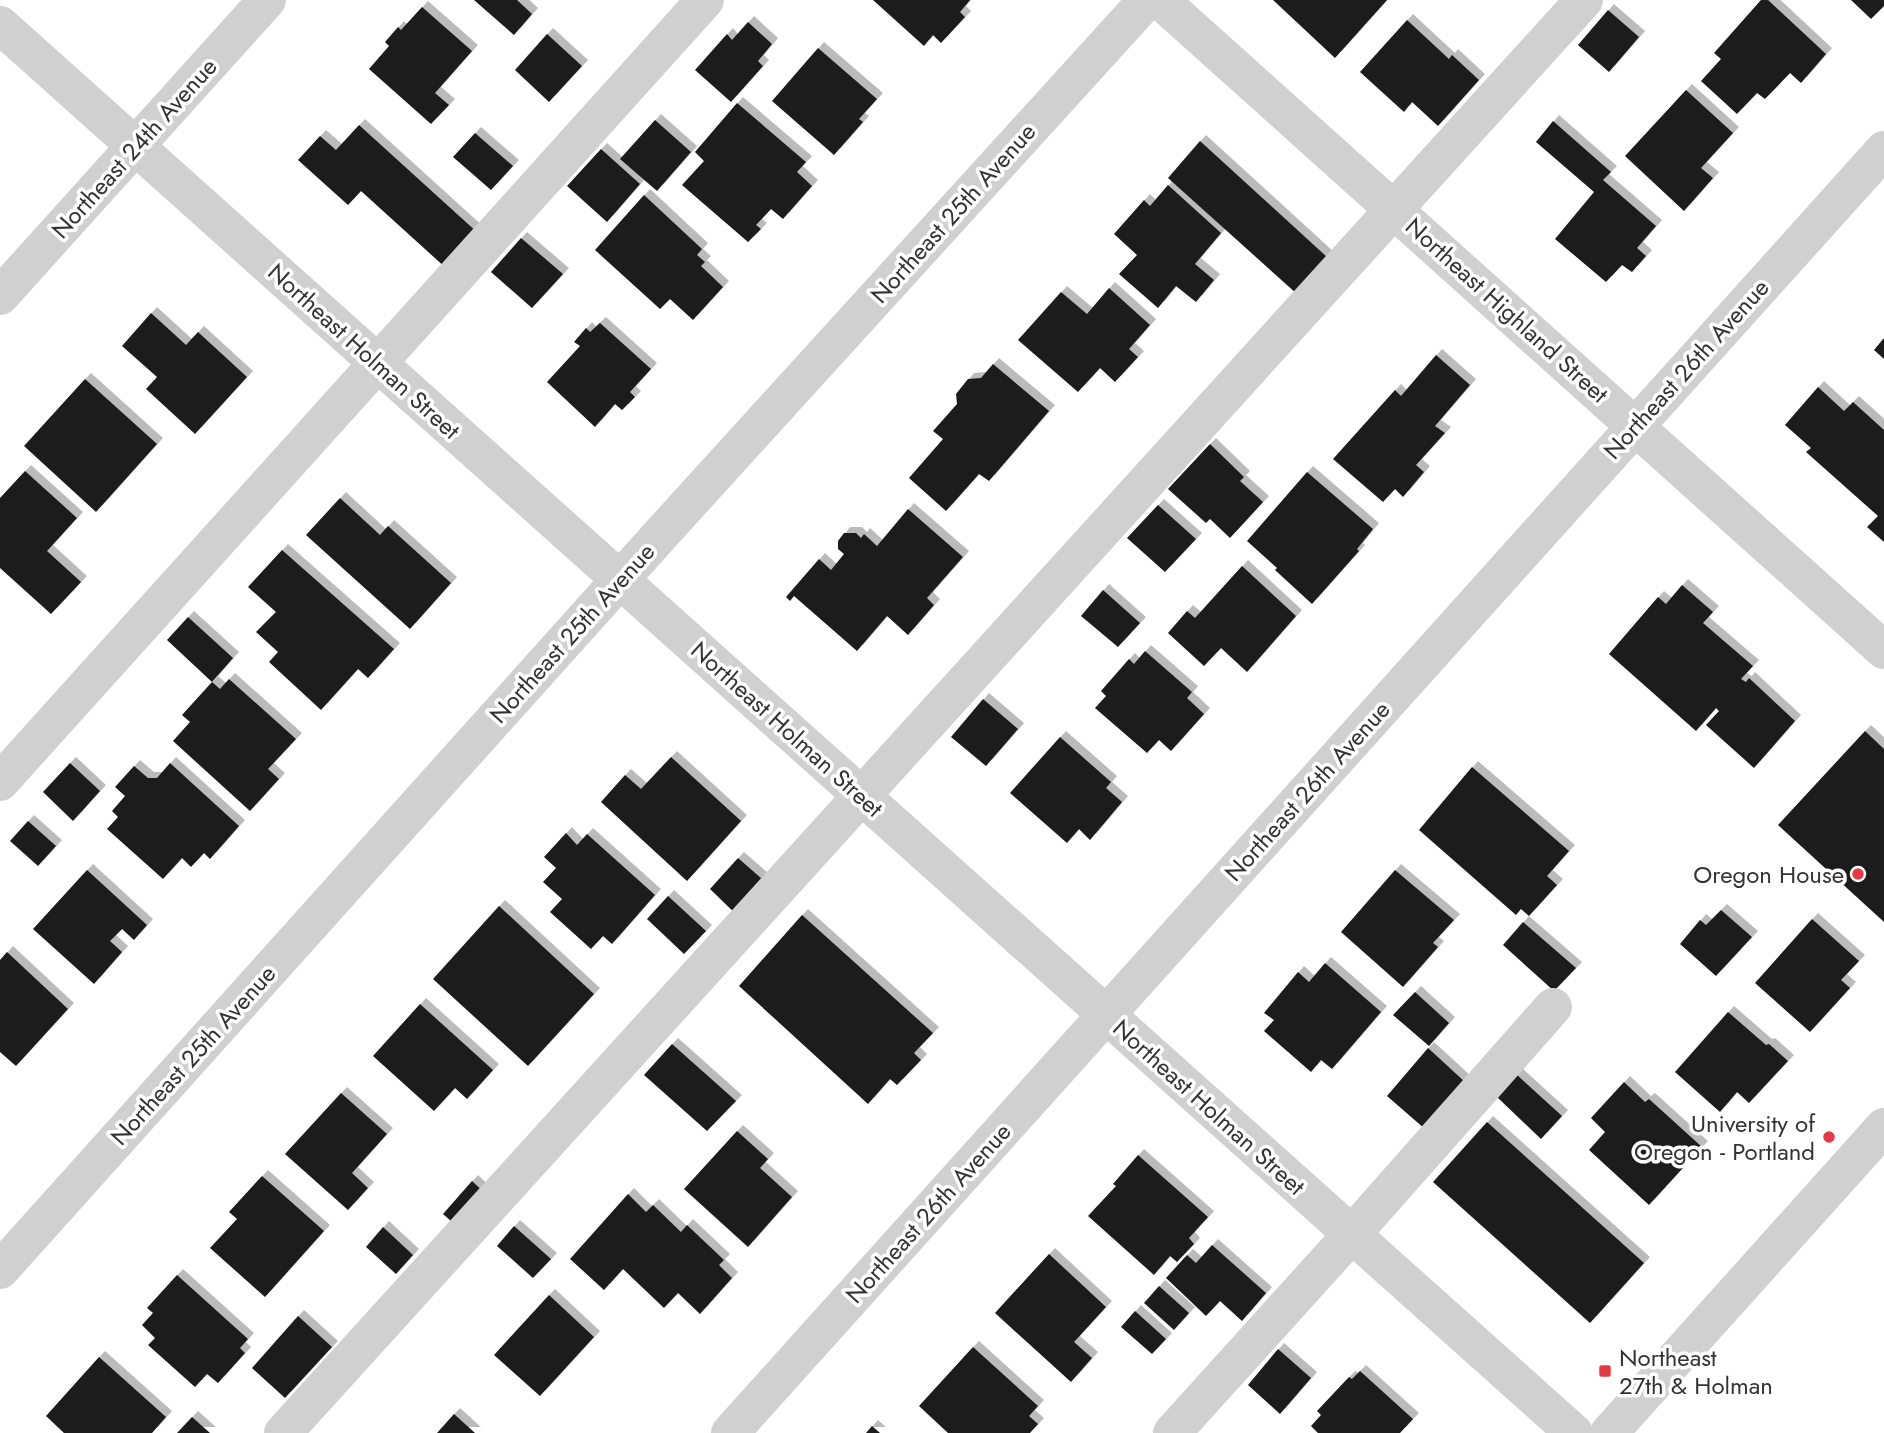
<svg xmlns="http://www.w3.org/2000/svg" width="1884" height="1433" font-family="Jost,sans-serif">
<defs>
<filter id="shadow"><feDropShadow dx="6" dy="-6" stdDeviation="0" flood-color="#0004"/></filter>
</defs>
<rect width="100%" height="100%" fill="#fff"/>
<!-- building -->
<g fill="#1a1a1a" filter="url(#shadow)">
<polygon points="474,0 517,0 532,14 514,35"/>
<polygon points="873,0 970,0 960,12 965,17 941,43 933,35 924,46"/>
<polygon points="1273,0 1387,0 1335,58"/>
<polygon points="1761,0 1768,0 1826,54 1801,83 1790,73 1765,99 1757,93 1737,114 1701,81 1721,59 1714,53"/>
<polygon points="1851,0 1884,0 1884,6 1871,19"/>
<polygon points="422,7 472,51 435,93 449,105 431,124 369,69 389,46 385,42 398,27 401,30"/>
<polygon points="1608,10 1639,37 1609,72 1578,45"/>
<polygon points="1407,20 1449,59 1452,55 1479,80 1438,126 1412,102 1404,112 1360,72"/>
<polygon points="748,22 772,44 758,61 763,66 731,102 695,70 727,34 732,40"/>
<polygon points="547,34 582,66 549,102 515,70"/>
<polygon points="818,48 877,99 859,119 863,122 834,155 772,101"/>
<polygon points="1686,90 1733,133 1701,168 1713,178 1684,211 1625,156"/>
<polygon points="737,103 806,162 797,172 812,186 783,219 771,209 756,225 761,229 748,242 682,185 704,161 695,152"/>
<polygon points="655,120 691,152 657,191 620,159"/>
<polygon points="1553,121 1611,172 1603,180 1656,226 1637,248 1646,256 1632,272 1622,265 1606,282 1555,239 1594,192 1536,142"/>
<polygon points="359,125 479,234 447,269 361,191 348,205 298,160 320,136 336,150"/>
<polygon points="475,133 513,166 491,190 453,157"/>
<polygon points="1200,141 1339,268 1307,303 1168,178"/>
<polygon points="601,149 640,184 607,222 567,186"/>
<polygon points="1168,185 1221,233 1195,264 1214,280 1196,302 1176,286 1158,308 1119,274 1137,255 1114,234 1144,200 1150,206"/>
<polygon points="644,195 702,249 697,255 705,262 701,266 723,287 693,320 670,299 660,309 595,250"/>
<polygon points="521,238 563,274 532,308 491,272"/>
<polygon points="1109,288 1150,325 1129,349 1138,357 1115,382 1100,368 1078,392 1018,340 1061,292 1087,314"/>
<polygon points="151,313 186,345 198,332 247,377 195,434 146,389 157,377 122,346"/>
<polygon points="600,323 651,369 630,392 635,397 622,410 615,404 595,427 547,382 580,346 574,342 586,328 590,332"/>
<polygon points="1884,338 1884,359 1874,350"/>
<polygon points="1436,355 1470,385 1435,426 1445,433 1416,465 1424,472 1403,497 1395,489 1383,502 1333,459 1395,390 1401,396"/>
<polygon points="993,364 1049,411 989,481 979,474 946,511 909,478 943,439 933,431 957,404 956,394 968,379 981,378"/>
<polygon points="85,379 157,444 96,512 24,446"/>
<polygon points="1818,387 1844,411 1853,402 1884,430 1884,542 1867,527 1878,516 1806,452 1811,448 1785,425"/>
<polygon points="1210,444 1244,477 1240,481 1263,502 1230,538 1210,519 1206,523 1168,489"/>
<polygon points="25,471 77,518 47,551 81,582 51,614 0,568 0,498"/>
<polygon points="1307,472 1373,529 1357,549 1359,551 1312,604 1275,570 1277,568 1247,541"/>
<polygon points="340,498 380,535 388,526 451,583 410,629 306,535"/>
<polygon points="1158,505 1196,539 1165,572 1127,538"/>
<polygon points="908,509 963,557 927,598 934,605 908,635 887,616 857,651 794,596 790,601 786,597 819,559 831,570 844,554 838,549 838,541 844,533 856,533 861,538 864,534 877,546"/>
<polygon points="282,550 394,649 368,678 358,669 321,710 269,662 278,652 256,632 276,612 248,587"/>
<polygon points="1242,566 1296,616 1247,672 1221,648 1204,666 1168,633 1187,611 1195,618"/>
<polygon points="1682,585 1713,612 1703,623 1753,666 1741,679 1746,682 1749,678 1795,721 1754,768 1706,725 1719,711 1716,708 1696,731 1609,654 1658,597 1666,604"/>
<polygon points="1103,590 1140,623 1118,647 1081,616"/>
<polygon points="188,617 233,658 212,682 220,689 229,679 296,739 268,769 279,779 250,811 173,741 190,722 182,715 212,682 167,640"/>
<polygon points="1145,651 1192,692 1187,698 1204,714 1171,751 1159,740 1147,753 1095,708 1106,696 1101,691 1129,659 1134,664"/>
<polygon points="983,699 1018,729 986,766 951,737"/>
<polygon points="1865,731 1884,749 1884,922 1778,825"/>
<polygon points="1060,737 1111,782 1106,788 1122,802 1090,840 1079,829 1067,843 1010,793"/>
<polygon points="671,757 741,821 687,881 601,802 625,775 641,789"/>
<polygon points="70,763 100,791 73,821 43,792"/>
<polygon points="170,763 239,826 210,859 204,853 191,867 182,858 163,879 107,829 118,817 112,811 125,796 115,787 134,766 148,778 157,778"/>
<polygon points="1472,767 1569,851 1547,876 1557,885 1529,916 1521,909 1516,915 1419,830"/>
<polygon points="28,821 56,846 38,866 10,841"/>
<polygon points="566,833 577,845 587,834 655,895 612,944 603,936 591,949 550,912 562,899 543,882 556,868 544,857"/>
<polygon points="738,858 770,886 740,918 710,889"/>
<polygon points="87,870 147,925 134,940 122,929 110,941 122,952 94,984 33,929"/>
<polygon points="1395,870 1454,920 1433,943 1438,947 1403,987 1341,932"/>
<polygon points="668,896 706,931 684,954 647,919"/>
<polygon points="499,906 594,994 528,1066 433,979"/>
<polygon points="1721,910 1752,937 1716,976 1680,944 1700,920 1706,925"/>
<polygon points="802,915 933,1033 914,1053 921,1060 897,1085 890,1079 868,1104 739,986"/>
<polygon points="1812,919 1859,961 1841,980 1850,988 1810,1032 1755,983"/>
<polygon points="1523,922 1576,968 1554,991 1503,945"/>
<polygon points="7,952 68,1009 16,1066 0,1052 0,960"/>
<polygon points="1325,963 1381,1012 1332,1069 1321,1060 1311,1072 1264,1031 1274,1020 1264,1013 1298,972 1309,982"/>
<polygon points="1415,992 1449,1023 1429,1046 1393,1015"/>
<polygon points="420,1004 493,1070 467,1099 455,1088 434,1111 373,1056"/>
<polygon points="1728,1012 1766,1045 1769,1044 1788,1061 1749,1103 1737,1092 1720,1112 1675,1072"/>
<polygon points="672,1044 736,1101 707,1131 644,1075"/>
<polygon points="1428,1048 1465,1082 1425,1129 1387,1096"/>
<polygon points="1516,1074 1562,1116 1541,1139 1496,1096"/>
<polygon points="1624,1082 1645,1102 1649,1099 1702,1147 1649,1205 1589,1150 1605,1132 1591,1118"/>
<polygon points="341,1093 387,1134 352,1173 368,1188 348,1210 285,1154"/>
<polygon points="1487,1122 1644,1263 1590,1323 1433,1182"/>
<polygon points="737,1131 768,1159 760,1168 792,1197 748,1247 684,1189"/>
<polygon points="1138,1155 1208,1217 1189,1238 1194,1244 1177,1262 1170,1256 1154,1275 1088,1216 1116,1186 1113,1184"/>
<polygon points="262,1176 324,1231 265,1297 210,1248 237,1219 229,1212"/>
<polygon points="472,1181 489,1197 460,1229 443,1214"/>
<polygon points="628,1194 646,1212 653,1205 681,1232 687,1225 724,1260 719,1265 732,1278 700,1314 678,1293 664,1308 623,1269 604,1290 570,1259"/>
<polygon points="514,1226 551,1259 533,1278 497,1246"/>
<polygon points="383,1227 413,1255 396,1274 366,1247"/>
<polygon points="1212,1245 1266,1293 1242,1321 1220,1301 1206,1316 1166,1278 1187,1255 1196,1263"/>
<polygon points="1049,1254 1106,1307 1074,1342 1092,1358 1071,1382 995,1313"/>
<polygon points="177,1275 248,1339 240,1348 245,1353 218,1383 207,1374 195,1387 148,1345 155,1338 142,1325 153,1313 147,1308"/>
<polygon points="1159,1286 1189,1313 1174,1330 1144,1303"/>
<polygon points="549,1295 594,1337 540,1396 494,1355"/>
<polygon points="1135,1311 1166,1339 1152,1354 1121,1327"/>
<polygon points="298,1316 332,1347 285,1398 252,1368"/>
<polygon points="973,1347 1038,1406 1029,1416 1038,1424 1030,1433 948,1433 919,1406"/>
<polygon points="1278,1349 1311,1378 1280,1414 1248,1385"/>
<polygon points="99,1357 166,1417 152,1433 64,1433 46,1416"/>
<polygon points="1360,1371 1413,1419 1400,1433 1318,1433 1311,1426 1321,1415 1317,1411 1349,1377 1352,1379"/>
<polygon points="454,1414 475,1433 437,1433"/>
<polygon points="192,1417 210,1433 177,1433"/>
<polygon points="872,1426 880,1433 866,1433"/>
</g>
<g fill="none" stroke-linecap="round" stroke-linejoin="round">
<!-- minor -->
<g stroke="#d0d0d0" stroke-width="38">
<polyline points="1160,0 1884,650"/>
<polyline points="0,25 1574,1433"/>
<polyline points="0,296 267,0"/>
<polyline points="0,782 705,0"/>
<polyline points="0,1270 661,534 1147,0"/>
<polyline points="283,1433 1584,0"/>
<polyline points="730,1433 1884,150"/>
<polyline points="1172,1433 1352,1234 1553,1007"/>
<polyline points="1609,1433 1884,1127"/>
</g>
</g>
<!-- markers -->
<g fill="#e63946" stroke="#fff" stroke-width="2.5">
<circle cx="1858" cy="874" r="7"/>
<circle cx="1829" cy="1137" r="7"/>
<rect x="1598" y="1364" width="14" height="14" rx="3.5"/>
</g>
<g text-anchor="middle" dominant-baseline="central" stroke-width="7" stroke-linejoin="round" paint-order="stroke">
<!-- street labels -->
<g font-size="24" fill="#333" stroke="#fff">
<text transform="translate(134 148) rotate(-48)">Northeast 24th Avenue</text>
<text transform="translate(953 213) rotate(-48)">Northeast 25th Avenue</text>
<text transform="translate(1507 310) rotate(42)">Northeast Highland Street</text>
<text transform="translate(364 351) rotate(42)">Northeast Holman Street</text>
<text transform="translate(1686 369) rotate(-48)">Northeast 26th Avenue</text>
<text transform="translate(572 633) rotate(-48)">Northeast 25th Avenue</text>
<text transform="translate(787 729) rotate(42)">Northeast Holman Street</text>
<text transform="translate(1307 791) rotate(-48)">Northeast 26th Avenue</text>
<text transform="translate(193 1055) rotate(-48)">Northeast 25th Avenue</text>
<text transform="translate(1209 1107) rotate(42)">Northeast Holman Street</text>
<text transform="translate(928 1213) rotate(-48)">Northeast 26th Avenue</text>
</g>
<!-- poi labels -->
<g font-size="24" fill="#333" stroke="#fff" text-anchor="end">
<text x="1844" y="874">Oregon House</text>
<text x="1815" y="1123">University of<tspan x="1815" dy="28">Oregon - Portland</tspan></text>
<text x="1619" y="1357" text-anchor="start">Northeast<tspan x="1619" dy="28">27th &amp; Holman</tspan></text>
</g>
</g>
</svg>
